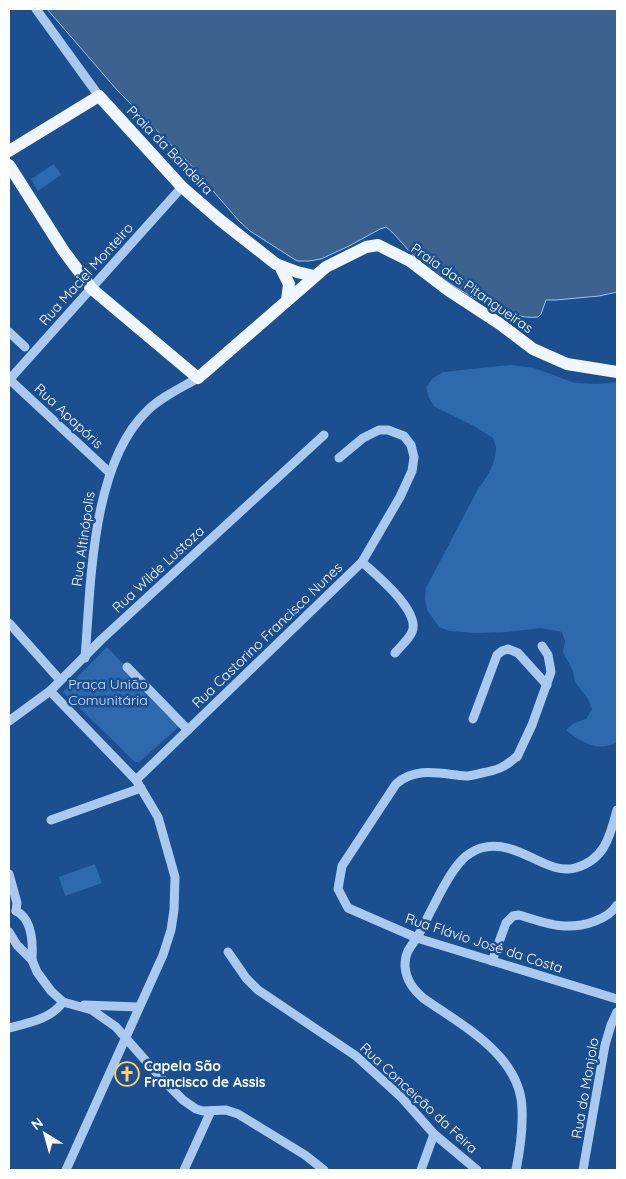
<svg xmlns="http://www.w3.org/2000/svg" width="626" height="1179" font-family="Quicksand,sans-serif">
<rect width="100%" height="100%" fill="#1b4f8f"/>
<!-- green -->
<g fill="#2e69ad">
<polygon points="54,164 61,175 38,191 31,179"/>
<path d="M511,365l23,3 41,15 22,1 20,-2v360c-17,11 -37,0 -51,-12l8,-7 12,-4 6,-10 -4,-10 -13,-17 -2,-11 -10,-19 2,-11 -3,-9 -21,-4 -33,4 -33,1 -26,-2 -10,-4 -12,-17 -2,-11 1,-11 52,-99c8,-10 18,-26 18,-40 0,-3 -2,-8 -3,-11l-19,-12 -39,-19 -6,-9 -3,-11 7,-9 10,-6z"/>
<polygon points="107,647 181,725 139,762 135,762 63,692"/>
<polygon points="95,864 102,883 65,896 59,877"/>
</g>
<!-- water -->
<path fill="#3c6290" stroke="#9cc4f0" d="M47,9h570v283l-18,4 -43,4h-10l-5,14 -3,3c-34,5 -98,-37 -122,-59 -11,-10 -18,-22 -30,-31l-6,2 -31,17 -28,13 -12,2h-12l-47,-30 -11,-10 -50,-58 -72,-73z"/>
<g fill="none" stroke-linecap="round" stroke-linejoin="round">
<!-- minor -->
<g stroke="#a9c9ee" stroke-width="9">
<polyline points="36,9 99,96"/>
<polyline points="9,332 25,347"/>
<polyline points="9,379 110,473"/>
<polyline points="9,380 182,187"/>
<path d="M362,562c14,13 59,49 50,70 -3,7 -12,15 -17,21"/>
<polyline points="9,623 60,680"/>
<path d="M542,646l6,9 3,17 -19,53 -15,32h-1c-12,11 -19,13 -34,16 -5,1 -11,3 -16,3 -25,-2 -50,-10 -70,8l-54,82 -4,23 10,19 69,30 200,61"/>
<path d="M85,658c6,-74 6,-193 62,-247 14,-14 34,-23 51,-33"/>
<polyline points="127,667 188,730"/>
<polyline points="50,691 136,780 158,817 175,877 174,910 171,930 163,955 66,1170"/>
<polyline points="473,719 497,655 502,651 508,649 518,653 547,685"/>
<polyline points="9,721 50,691 102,639 324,435"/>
<polyline points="136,780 362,562 400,497 412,471 414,457 411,445 404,436 388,430 379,430 363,438 339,458"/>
<polyline points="51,820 141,788"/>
<polyline points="9,874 17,903 16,911"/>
<path d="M16,911c17,8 17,33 16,49"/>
<polyline points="9,932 17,945 32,960 37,972 51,991 63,1002 92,1010 116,1027 160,1077 183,1100 196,1109 203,1111 226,1110 238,1114 305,1155 324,1170"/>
<polyline points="228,952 246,978 258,990 356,1056 402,1098 434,1134 477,1170"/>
<path d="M492,961l14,-38 7,-7 6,-1c14,4 31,11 46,11 17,1 43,-6 52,-21"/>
<polyline points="84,1005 138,1007"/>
<path d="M9,1028c19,-5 42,-9 54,-26"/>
<polyline points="184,1170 211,1111"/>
<polyline points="421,1170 434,1134"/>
<path d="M516,1170c4,-20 7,-41 6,-61 -1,-54 -61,-84 -99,-111 -10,-9 -17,-18 -18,-32 0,-4 1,-11 3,-15 3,-6 9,-12 12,-19 11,-20 27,-57 42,-72 4,-5 13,-10 19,-12 37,-10 65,28 94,20 30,-8 35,-32 42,-58"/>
<polyline points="583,1170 605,1045 611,1025 617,1012"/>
</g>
<!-- major -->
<g stroke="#f0f6ff" stroke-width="12">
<polyline points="9,151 99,96 182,187 220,220 276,264 297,272 314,276"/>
<polyline points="9,165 63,250 92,289 198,378 326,267 366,247 378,245 410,261 448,290 500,324 533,349 567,364 617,372"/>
<polyline points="280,266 289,284 287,301"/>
</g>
</g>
<!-- icons -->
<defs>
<g id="church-ring" transform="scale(1.25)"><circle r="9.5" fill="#1b4f8f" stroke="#ffd166" stroke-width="1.5"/><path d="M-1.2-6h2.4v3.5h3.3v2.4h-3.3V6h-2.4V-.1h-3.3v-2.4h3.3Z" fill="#ffd166"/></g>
</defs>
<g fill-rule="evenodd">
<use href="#church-ring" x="127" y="1074"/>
</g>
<g text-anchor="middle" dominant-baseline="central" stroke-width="5" stroke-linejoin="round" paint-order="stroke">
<!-- street labels -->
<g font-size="14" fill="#fff" stroke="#1b4f8f">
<text transform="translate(170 150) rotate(46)">Praia da Bandeira</text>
<text transform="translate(86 274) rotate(-48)">Rua Maciel Monteiro</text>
<text transform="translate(472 288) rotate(35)">Praia das Pitangueiras</text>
<text transform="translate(69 416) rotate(43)">Rua Apapóris</text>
<text transform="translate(83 539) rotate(-82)">Rua Altinópolis</text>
<text transform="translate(158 569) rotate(-43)">Rua Wilde Lustoza</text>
<text transform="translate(267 635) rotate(-44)">Rua Castorino Francisco Nunes</text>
<text transform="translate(484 943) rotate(18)">Rua Flávio José da Costa</text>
<text transform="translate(585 1088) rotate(-80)">Rua do Monjolo</text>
<text transform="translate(419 1098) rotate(43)">Rua Conceição da Feira</text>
</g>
<!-- park labels -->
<g font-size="14" fill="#cfe3fa" stroke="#1b4f8f">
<text x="108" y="684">Praça União<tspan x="108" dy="16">Comunitária</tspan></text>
</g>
<!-- poi labels -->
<g font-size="14" font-weight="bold" fill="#fff" stroke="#1b4f8f" text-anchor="start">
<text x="144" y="1066">Capela São<tspan x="144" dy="16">Francisco de Assis</tspan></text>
</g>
</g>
<!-- border -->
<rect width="626" height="1179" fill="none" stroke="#ffffff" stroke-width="20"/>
<!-- north arrow -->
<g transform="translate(45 1134) rotate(323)" stroke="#1b4f8f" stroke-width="4" paint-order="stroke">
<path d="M0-4L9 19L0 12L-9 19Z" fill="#ffffff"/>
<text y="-8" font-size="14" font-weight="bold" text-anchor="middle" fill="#ffffff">N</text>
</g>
</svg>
